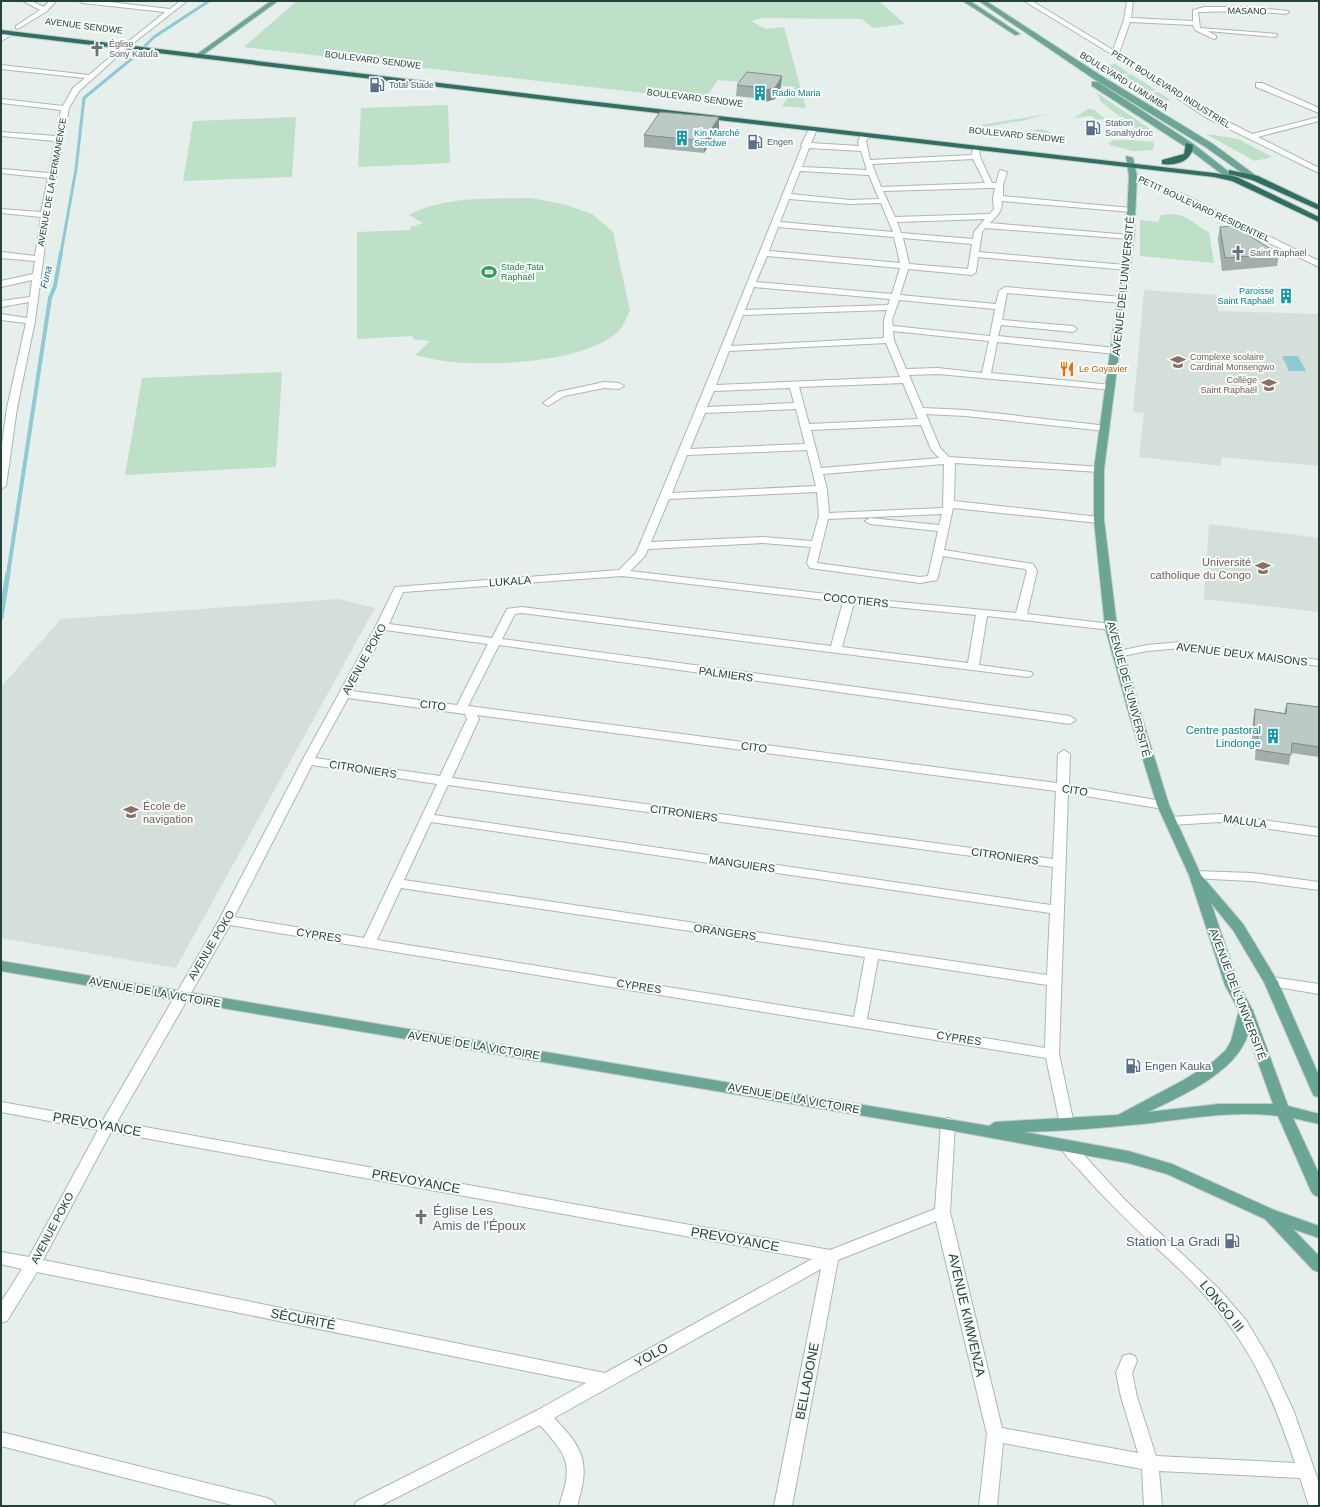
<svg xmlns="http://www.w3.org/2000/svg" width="1320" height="1507" font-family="Helvetica,sans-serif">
<rect width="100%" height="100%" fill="#e6efeb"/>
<!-- built -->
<g fill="#d4dfda">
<polygon points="1144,290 1218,295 1218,311 1319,314 1319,466 1221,457 1221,466 1139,457 1144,413 1133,412"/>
<polygon points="1209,524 1319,538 1319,612 1204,599"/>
<polygon points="339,599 375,608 176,968 1,938 1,687 61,619"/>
</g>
<!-- green -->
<g fill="#bfe0c8">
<polygon points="297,1 879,1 905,24 873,28 862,19 762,18 751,21 766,29 784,27 806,108 782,106 795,87 718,80 704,100 244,47"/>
<polygon points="1115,64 1129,73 1115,75 1101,67"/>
<polygon points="1131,74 1156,90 1140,93 1115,77"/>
<polygon points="1158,92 1171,100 1157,102 1144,94"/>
<polygon points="1097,93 1156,133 1139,131 1101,102"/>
<polygon points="448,105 450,163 358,167 361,108"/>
<polygon points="1088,109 1095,110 1105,119 1096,120 1092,116 1074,118"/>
<polygon points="1047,114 1026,120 984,127 981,125"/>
<polygon points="296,117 292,177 183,181 193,121"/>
<polygon points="1040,129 1050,132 1056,139 1011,134"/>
<polygon points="1206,134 1238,139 1272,157 1255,161"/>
<polygon points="1114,140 1131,140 1154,142 1153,150 1133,151 1110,145 1109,143"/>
<path d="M531,198l32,6 29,10 21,18 17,79c-4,6 -7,17 -12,21 -35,31 -128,35 -173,29 -10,-1 -20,-4 -30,-6l15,-14 -17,-2v-3l-56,3v-107l53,-2v-3l13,-4 -14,-8c35,-19 83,-16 122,-17z"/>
<path d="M1170,214c20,1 22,10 39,18l5,31 -74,-7v-36l18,2 3,-7z"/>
<polygon points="282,372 276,467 125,475 142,378"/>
</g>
<!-- water -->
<polygon fill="#8ec9d4" points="1282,356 1298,356 1306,371 1289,371"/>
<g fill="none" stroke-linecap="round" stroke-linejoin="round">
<!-- stream-far2 -->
<polyline stroke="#8ec9d4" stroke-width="3" points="61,253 76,169 84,98 135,56 154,37 209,1"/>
<!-- stream-far1 -->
<polyline stroke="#8ec9d4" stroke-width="4" points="8,574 50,298 55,286 61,252"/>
<!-- stream -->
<polyline stroke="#8ec9d4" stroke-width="5" points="1,617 8,573"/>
<!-- minor casing -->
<g stroke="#a8b8b2" stroke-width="2">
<g id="minor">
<polygon points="23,1 31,1 44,7 49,1 56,1 47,11 18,29 16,28 16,26 40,10"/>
<polygon points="79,1 100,1 170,9 180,1 187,1 127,48 79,91 69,108 49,215 35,321 17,408 6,486 1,489 1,451 7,408 26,323 1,320 1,314 27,318 29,302 1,307 1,301 30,297 32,280 1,287 1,281 33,274 35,261 1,258 1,252 35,256 41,217 1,213 1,209 41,212 48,178 1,173 1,169 49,173 55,141 1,136 1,132 56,136 61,110 1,103 1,99 63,106 73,88 85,78 1,69 1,65 89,75 123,46 165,12 82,3"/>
<polygon points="1024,1 1032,1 1113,50 1124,20 1127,1 1133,1 1131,18 1193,21 1193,10 1204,7 1245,7 1288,11 1289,12 1286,14 1245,11 1198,12 1200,28 1277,34 1277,36 1275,37 1208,31 1216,36 1216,38 1214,39 1195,30 1193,25 1130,22 1119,53 1211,113 1252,134 1319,117 1319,121 1258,137 1319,168 1319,173 1205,117 1123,61"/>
<polygon points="11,31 14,33 13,34 1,41 1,36"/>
<polygon points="1256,83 1262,83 1319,108 1319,113 1256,87"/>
<path d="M810,127l7,2 -6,14 48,3 -1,-5 3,-6 7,-2 1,2 -3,6 4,19 102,-5 1,-7h6l1,9 12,26h4l4,-13 7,2 -4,13v11l128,12 4,2 -4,2 -129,-11c0,12 -5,14 -12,22l140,12 4,2 -4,2 -145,-11 -3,4 -3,20 146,13 4,3 -1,2 -150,-13 -2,15 -4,3 -64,-6 -8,26 96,9 3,-13 6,-4 117,10 4,3 -4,3 -115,-10 -5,27 71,6 4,3 -4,3 -72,-7 -3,11 118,12 5,3 -5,3 -119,-12 -6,31 120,12 3,1v4l-176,-16 -29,1 14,33 43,2 142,16 2,2 -2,2 -3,1 -139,-15 -40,-2 14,34 9,9 154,10 1,2 -5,3 -144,-9 -1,38 145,16 5,3 -5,3 -146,-15 -9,42 89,14 4,7 -10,43 84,10 6,3 -6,3 -124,-14 -8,49 52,7 2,2 -2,2 -4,1 -505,-64 -7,1 -13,25 568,77 6,4 -6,4 -571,-79 -31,61 589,77 1,-29 6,-4 6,4 -1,31 98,17 2,3 -6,4 -95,-16 -9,261 15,70 -2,4 -5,2 -5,-2 -2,-4 -14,-66 -816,-133 -113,197 713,128 105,-41 6,-85 2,-4 5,-2 5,2 2,4 -5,88 52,216 136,25 -17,-56 -5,-24 7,-17 6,-2 6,2 2,5 -5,12 5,24 19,59 139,7c-28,-85 -54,-136 -119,-197 -32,-30 -64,-59 -93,-92 -8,-9 -18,-18 -23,-28l2,-4 5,-2 5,2 53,58 93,88 28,32 25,42 23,50 25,71v23h-10l-9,-28 -141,-7 3,35h-18l-2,-37 -139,-26 -6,63h-18l8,-72 -51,-213 -98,39 -46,246h-18l47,-237 -267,149c31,32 36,45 23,88h-18c14,-42 10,-48 -19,-81l-160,81h-26l3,-5 179,-90 50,-28 -549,-111 -30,49 -6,2v-21l21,-33 -21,-5v-12l28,5 69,-127 -97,-18v-10l102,18 116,-200 83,-159 74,-135 19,-39 224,-17 17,-17c58,-138 112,-271 166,-407l-1,-1zM809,148l52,3 6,19 -65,-3zM973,159l12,24 -104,4 -9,-23zM800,171l69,4 10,24 -29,1 -59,-6zM990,188h5l-2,10 1,11 -4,5 -95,3 -12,-26zM789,199l61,5 31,-1 12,29 -113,-10zM985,219l-11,13 -1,7 -72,-6 -4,-11zM778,227l116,10 6,26 -131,-12zM903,238l69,6 -4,25 -59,-5zM767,256l133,12 -8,26 -136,-12zM754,287l136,12 -2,6 -143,5zM899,300l96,9 -5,27 -97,-10 -1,-6zM887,310l-3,10v18l-153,8 12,-31zM893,331l96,10 -7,32 -44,-5 -32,1 -12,-29zM886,343l14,34 -184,8 13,-34zM903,383l15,36 -109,5 -10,-37zM790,388l4,15 -87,4 7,-16zM796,409l9,35 -115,5 15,-36zM921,425l10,24 8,9 -118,10 -10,-38zM807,450l9,36 -144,7 15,-38zM944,464l-1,44 -114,5 -2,-24 -4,-15zM817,492l2,24 -7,25 -49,-4 -112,5 18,-43zM942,514l-3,11 -69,-7 -5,3 5,3 68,7 -10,45 -8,1 -103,-14 11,-44zM763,543l48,4 -4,16 3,5 110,15 17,-3 6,-24 82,13 2,2 -11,42 -138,-13 -248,-29 15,-15 3,-7zM622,576l221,26 -12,44 -309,-39 -15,2 -15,29 -103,-14 14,-32zM854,603l122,12 -8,48 -126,-16zM385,630l103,14 -31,61 -105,-14zM348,698l117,16 2,5 -27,57 -125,-18zM477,715l579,76 -3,68 -601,-81 27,-59zM312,765l125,19 -73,154 -130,-21zM448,785l605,82 -2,38 -617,-90zM431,822l619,91 -3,62 -643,-95zM401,888l464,69 -11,60 -477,-77zM878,959l169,26 -2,63 -178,-29zM111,1132l701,127 -207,114 -562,-113z"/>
<polygon points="1130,174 1136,174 1187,196 1319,261 1319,267 1181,200 1130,178"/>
<polygon points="604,382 619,383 624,386 619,389 604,388 564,396 548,406 543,403 558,392"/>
<polygon points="1181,642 1319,660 1319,666 1181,648 1147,651 1118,657 1112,654 1114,652 1147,645"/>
<polygon points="1220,814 1319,828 1319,836 1220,822 1170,825 1164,821 1170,817"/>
<polygon points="1195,871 1252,873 1319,882 1319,890 1252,881 1190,878 1189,875 1190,872"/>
<polygon points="1271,977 1319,984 1319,994 1266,985 1264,982 1266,979"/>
<polygon points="1,1432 267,1498 273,1501 276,1506 236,1506 1,1446"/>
</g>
</g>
<!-- major casing -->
<g stroke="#c2cac8" stroke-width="2">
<g id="major">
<polygon points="271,1 278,1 200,57 196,57 196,55"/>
<polygon points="963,1 970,1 1020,34 1015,35"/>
<polygon points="979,1 986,1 1100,75 1213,144 1259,178 1252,180 1207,148 1094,79"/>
<polygon points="1092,82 1098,82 1192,143 1238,179 1231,181 1186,147 1092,86"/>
<path d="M1126,156l7,2 4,18 -3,61 -30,232v51l13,107 23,84 29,94 32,70 42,49 35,58 41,94v21l-5,-1 -2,-4 -48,-110 -31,-52 -22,-27 28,82 14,26 35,95 31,8v10l-26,-6 26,56v23l-5,-2 -3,-4 -33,-75c-45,-6 -92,3 -136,8 -40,4 -79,7 -118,8l104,19 44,13 102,46 45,16v12l-26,-9 26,27v16l-6,-2 -48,-51 -98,-45 -39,-11 -180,-33 -947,-159v-10l988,165 6,-4 123,-7 64,-34 32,-20 12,-11 5,-9 8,-30 -14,-26 -36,-110 -32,-70 -29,-94 -23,-84 -11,-107v-51l32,-232 3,-61zM1248,1034l25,70h-54l-71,8c33,-16 88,-39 100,-78z"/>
</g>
</g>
<!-- highway casing -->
<g stroke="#c2cac8" stroke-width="2">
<g id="highway">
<polygon points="1,30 571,99 1214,173 1237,177 1319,217 1319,222 1232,181 1214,177 571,103 1,34"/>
<path d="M1186,143l7,2c0,16 -17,21 -31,19v-4l22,-6z"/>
<polygon points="1229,170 1258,176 1319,205 1319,210 1252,180 1229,174"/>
</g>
</g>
<!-- minor -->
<use href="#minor" fill="#fff" fill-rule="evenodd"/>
<!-- major -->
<use href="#major" fill="#6aa596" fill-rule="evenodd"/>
<!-- highway -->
<use href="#highway" fill="#2f6f62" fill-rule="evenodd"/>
</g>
<!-- wall -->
<g fill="#a1aea9">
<polygon points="737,85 781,87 775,99 765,102 763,99 736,96"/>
<polygon points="719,117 719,129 704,153 644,147 644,135"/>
<polygon points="1220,227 1279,254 1277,266 1222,271 1218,239"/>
<polygon points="1287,703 1319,707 1319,757 1291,753 1289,765 1255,760 1256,740 1252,739 1253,719 1255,709 1284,713"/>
</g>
<!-- shaded-wall -->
<g fill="#838d89">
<polygon points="782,76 781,87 775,99 765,102 765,90"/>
<polygon points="719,117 719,129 704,153 704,141"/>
</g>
<!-- building -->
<g fill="#bbcac4" stroke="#838d89">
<polygon points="747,72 782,76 775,88 765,90 763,88 737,85"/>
<polygon points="660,112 719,117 704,141 644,135"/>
<polygon points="1234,226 1279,254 1225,258 1220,227"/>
<polygon points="1287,703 1319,707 1319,747 1292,743 1291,755 1257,750 1258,730 1254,729 1255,709 1286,714"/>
</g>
<!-- icons -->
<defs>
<g id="church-bare" transform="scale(1.2)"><path d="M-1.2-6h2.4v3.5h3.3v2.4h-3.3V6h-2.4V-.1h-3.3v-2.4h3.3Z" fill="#6b7280" stroke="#f7fbf9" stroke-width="2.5" paint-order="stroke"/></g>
<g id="fuel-bare" transform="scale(1.2)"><path d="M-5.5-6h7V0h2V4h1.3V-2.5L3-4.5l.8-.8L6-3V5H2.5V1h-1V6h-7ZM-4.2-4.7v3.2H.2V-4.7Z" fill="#5c6f8a" stroke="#f7fbf9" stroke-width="2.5" paint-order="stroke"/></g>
<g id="building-bare" transform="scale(1.2)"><path d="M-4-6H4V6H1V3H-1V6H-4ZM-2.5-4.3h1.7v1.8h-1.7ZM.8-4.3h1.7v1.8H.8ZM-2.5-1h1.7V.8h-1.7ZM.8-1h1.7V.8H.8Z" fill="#0f9aa8" stroke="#f7fbf9" stroke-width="2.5" paint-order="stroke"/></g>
<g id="stadium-bare" transform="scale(1.2)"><path d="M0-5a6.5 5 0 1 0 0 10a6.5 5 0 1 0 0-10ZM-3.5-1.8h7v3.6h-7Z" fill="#2e9e5b" stroke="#f7fbf9" stroke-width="2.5" paint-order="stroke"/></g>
<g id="school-bare" transform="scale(1.2)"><path d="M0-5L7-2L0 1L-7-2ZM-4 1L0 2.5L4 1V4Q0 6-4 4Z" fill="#8d6e63" stroke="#f7fbf9" stroke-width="2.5" paint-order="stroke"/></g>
<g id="restaurant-bare" transform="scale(1.2)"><path d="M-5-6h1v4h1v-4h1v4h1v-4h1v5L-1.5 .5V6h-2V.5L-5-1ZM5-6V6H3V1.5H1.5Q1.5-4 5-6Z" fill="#e8710a" stroke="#f7fbf9" stroke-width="2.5" paint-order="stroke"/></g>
<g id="university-bare" transform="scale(1.2)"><path d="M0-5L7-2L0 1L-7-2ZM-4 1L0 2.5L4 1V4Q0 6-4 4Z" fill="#8d6e63" stroke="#f7fbf9" stroke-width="2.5" paint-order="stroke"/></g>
</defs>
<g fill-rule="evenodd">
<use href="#church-bare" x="97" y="49"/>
<use href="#fuel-bare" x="377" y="85"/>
<use href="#building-bare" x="760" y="93"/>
<use href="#fuel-bare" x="1093" y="128"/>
<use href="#building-bare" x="682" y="138"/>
<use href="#fuel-bare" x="755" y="142"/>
<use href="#church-bare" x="1238" y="253"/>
<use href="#stadium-bare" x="489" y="272"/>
<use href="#building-bare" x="1286" y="296"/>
<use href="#school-bare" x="1178" y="362"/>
<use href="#restaurant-bare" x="1067" y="369"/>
<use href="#school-bare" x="1269" y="385"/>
<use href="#university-bare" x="1263" y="568"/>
<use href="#building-bare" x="1273" y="736"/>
<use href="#school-bare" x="131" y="812"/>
<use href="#fuel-bare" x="1133" y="1066"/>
<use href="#church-bare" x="421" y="1217"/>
<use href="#fuel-bare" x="1232" y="1241"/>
</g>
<g text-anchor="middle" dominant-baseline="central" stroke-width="4" stroke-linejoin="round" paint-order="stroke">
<!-- far-street labels -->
<g font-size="9" fill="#24423a" stroke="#f7fbf9">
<text transform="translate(1247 11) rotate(1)">MASANO</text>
<text transform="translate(84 26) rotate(7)">AVENUE SENDWE</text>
<text transform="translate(373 60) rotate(7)">BOULEVARD SENDWE</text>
<text transform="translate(1124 81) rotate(32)">BOULEVARD LUMUMBA</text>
<text transform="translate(1171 89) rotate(32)">PETIT BOULEVARD INDUSTRIEL</text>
<text transform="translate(695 98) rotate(7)">BOULEVARD SENDWE</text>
<text transform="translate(1017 135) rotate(6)">BOULEVARD SENDWE</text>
<text transform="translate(52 182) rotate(-80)">AVENUE DE LA PERMANENCE</text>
<text transform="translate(1204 209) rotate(25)">PETIT BOULEVARD RÉSIDENTIEL</text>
</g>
<!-- far-worship labels -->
<g font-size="9" fill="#5b616d" stroke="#f7fbf9" text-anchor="start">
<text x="109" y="44">Église<tspan x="109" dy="10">Sony Katufa</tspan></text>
<text x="1250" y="253">Saint Raphaël</text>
</g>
<!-- far-service labels -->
<g font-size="9" fill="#4e5e75" stroke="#f7fbf9" text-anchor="start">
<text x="389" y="85">Total Stade</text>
<text x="1105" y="123">Station<tspan x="1105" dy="10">Sonahydroc</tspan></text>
<text x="767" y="142">Engen</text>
</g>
<!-- far-culture labels -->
<g font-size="9" fill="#0d838f" stroke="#f7fbf9" text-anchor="start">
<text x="772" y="93">Radio Maria</text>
<text x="694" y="133">Kin Marché<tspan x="694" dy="10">Sendwe</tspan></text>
<text x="1274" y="291" text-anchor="end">Paroisse<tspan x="1274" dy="10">Saint Raphaël</tspan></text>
</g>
<!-- far-leisure labels -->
<g font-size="9" fill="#27864d" stroke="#f7fbf9" text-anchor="start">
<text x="501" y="267">Stade Tata<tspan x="501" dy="10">Raphaël</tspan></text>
</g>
<!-- far-education labels -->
<g font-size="9" fill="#785e54" stroke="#f7fbf9" text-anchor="start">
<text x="1190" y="357">Complexe scolaire<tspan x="1190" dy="10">Cardinal Monsengwo</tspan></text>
<text x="1257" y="380" text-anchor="end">Collège<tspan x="1257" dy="10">Saint Raphaël</tspan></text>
</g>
<!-- far-food labels -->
<g font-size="9" fill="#c56008" stroke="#f7fbf9" text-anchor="start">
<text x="1079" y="369">Le Goyavier</text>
</g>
<!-- far-water labels -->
<g font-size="10" font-style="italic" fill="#1c6f80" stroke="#f7fbf9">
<text transform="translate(46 277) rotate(-76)">Funa</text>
</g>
<!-- street labels -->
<g font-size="11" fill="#24423a" stroke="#f7fbf9">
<text transform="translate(1123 286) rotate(-84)">AVENUE DE L’UNIVERSITÉ</text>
<text transform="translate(510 581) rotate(-4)">LUKALA</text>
<text transform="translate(856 600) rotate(6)">COCOTIERS</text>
<text transform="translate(1242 654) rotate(7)">AVENUE DEUX MAISONS</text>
<text transform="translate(364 659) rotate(-61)">AVENUE POKO</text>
<text transform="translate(726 674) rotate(8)">PALMIERS</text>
<text transform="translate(1129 689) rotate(75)">AVENUE DE L’UNIVERSITÉ</text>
<text transform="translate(433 705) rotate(7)">CITO</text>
<text transform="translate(754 747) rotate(8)">CITO</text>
<text transform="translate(363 769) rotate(9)">CITRONIERS</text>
<text transform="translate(1075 790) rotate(9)">CITO</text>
<text transform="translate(684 813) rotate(8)">CITRONIERS</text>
<text transform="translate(1245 821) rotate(8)">MALULA</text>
<text transform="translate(1005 856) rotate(8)">CITRONIERS</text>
<text transform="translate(742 864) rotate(8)">MANGUIERS</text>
<text transform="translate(725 932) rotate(8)">ORANGERS</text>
<text transform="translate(319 935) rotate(9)">CYPRES</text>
<text transform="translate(211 945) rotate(-59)">AVENUE POKO</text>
<text transform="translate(639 986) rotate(9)">CYPRES</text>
<text transform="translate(155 992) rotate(10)">AVENUE DE LA VICTOIRE</text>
<text transform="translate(1238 994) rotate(69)">AVENUE DE L’UNIVERSITÉ</text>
<text transform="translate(959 1038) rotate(9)">CYPRES</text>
<text transform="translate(474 1045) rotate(9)">AVENUE DE LA VICTOIRE</text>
<text transform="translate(794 1098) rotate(10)">AVENUE DE LA VICTOIRE</text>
<text transform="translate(52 1228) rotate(-62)">AVENUE POKO</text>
</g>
<!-- education labels -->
<g font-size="11" fill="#785e54" stroke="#f7fbf9" text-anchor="end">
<text x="1251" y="562">Université<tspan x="1251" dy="13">catholique du Congo</tspan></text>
<text x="143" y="806" text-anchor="start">École de<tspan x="143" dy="13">navigation</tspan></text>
</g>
<!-- culture labels -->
<g font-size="11" fill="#0d838f" stroke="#f7fbf9" text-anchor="end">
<text x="1261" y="730">Centre pastoral<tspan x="1261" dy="13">Lindonge</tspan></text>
</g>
<!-- service labels -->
<g font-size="11" fill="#4e5e75" stroke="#f7fbf9" text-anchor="start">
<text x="1145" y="1066">Engen Kauka</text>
</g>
<!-- near-street labels -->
<g font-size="13" fill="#24423a" stroke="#f7fbf9">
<text transform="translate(97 1124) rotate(10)">PREVOYANCE</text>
<text transform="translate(416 1181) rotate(10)">PREVOYANCE</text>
<text transform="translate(735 1239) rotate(10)">PREVOYANCE</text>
<text transform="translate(1222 1306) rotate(51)">LONGO III</text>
<text transform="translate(967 1315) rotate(77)">AVENUE KIMWENZA</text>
<text transform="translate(303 1319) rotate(11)">SÉCURITÉ</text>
<text transform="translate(651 1355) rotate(-29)">YOLO</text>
<text transform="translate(807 1381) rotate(-79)">BELLADONE</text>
</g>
<!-- near-worship labels -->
<g font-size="13" fill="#5b616d" stroke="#f7fbf9" text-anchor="start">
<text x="433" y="1210">Église Les<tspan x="433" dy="15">Amis de l'Époux</tspan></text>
</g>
<!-- near-service labels -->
<g font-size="13" fill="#4e5e75" stroke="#f7fbf9" text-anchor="end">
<text x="1220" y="1241">Station La Gradi</text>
</g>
</g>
<!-- border -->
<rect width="1320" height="1507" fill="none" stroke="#24423a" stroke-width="4"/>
</svg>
